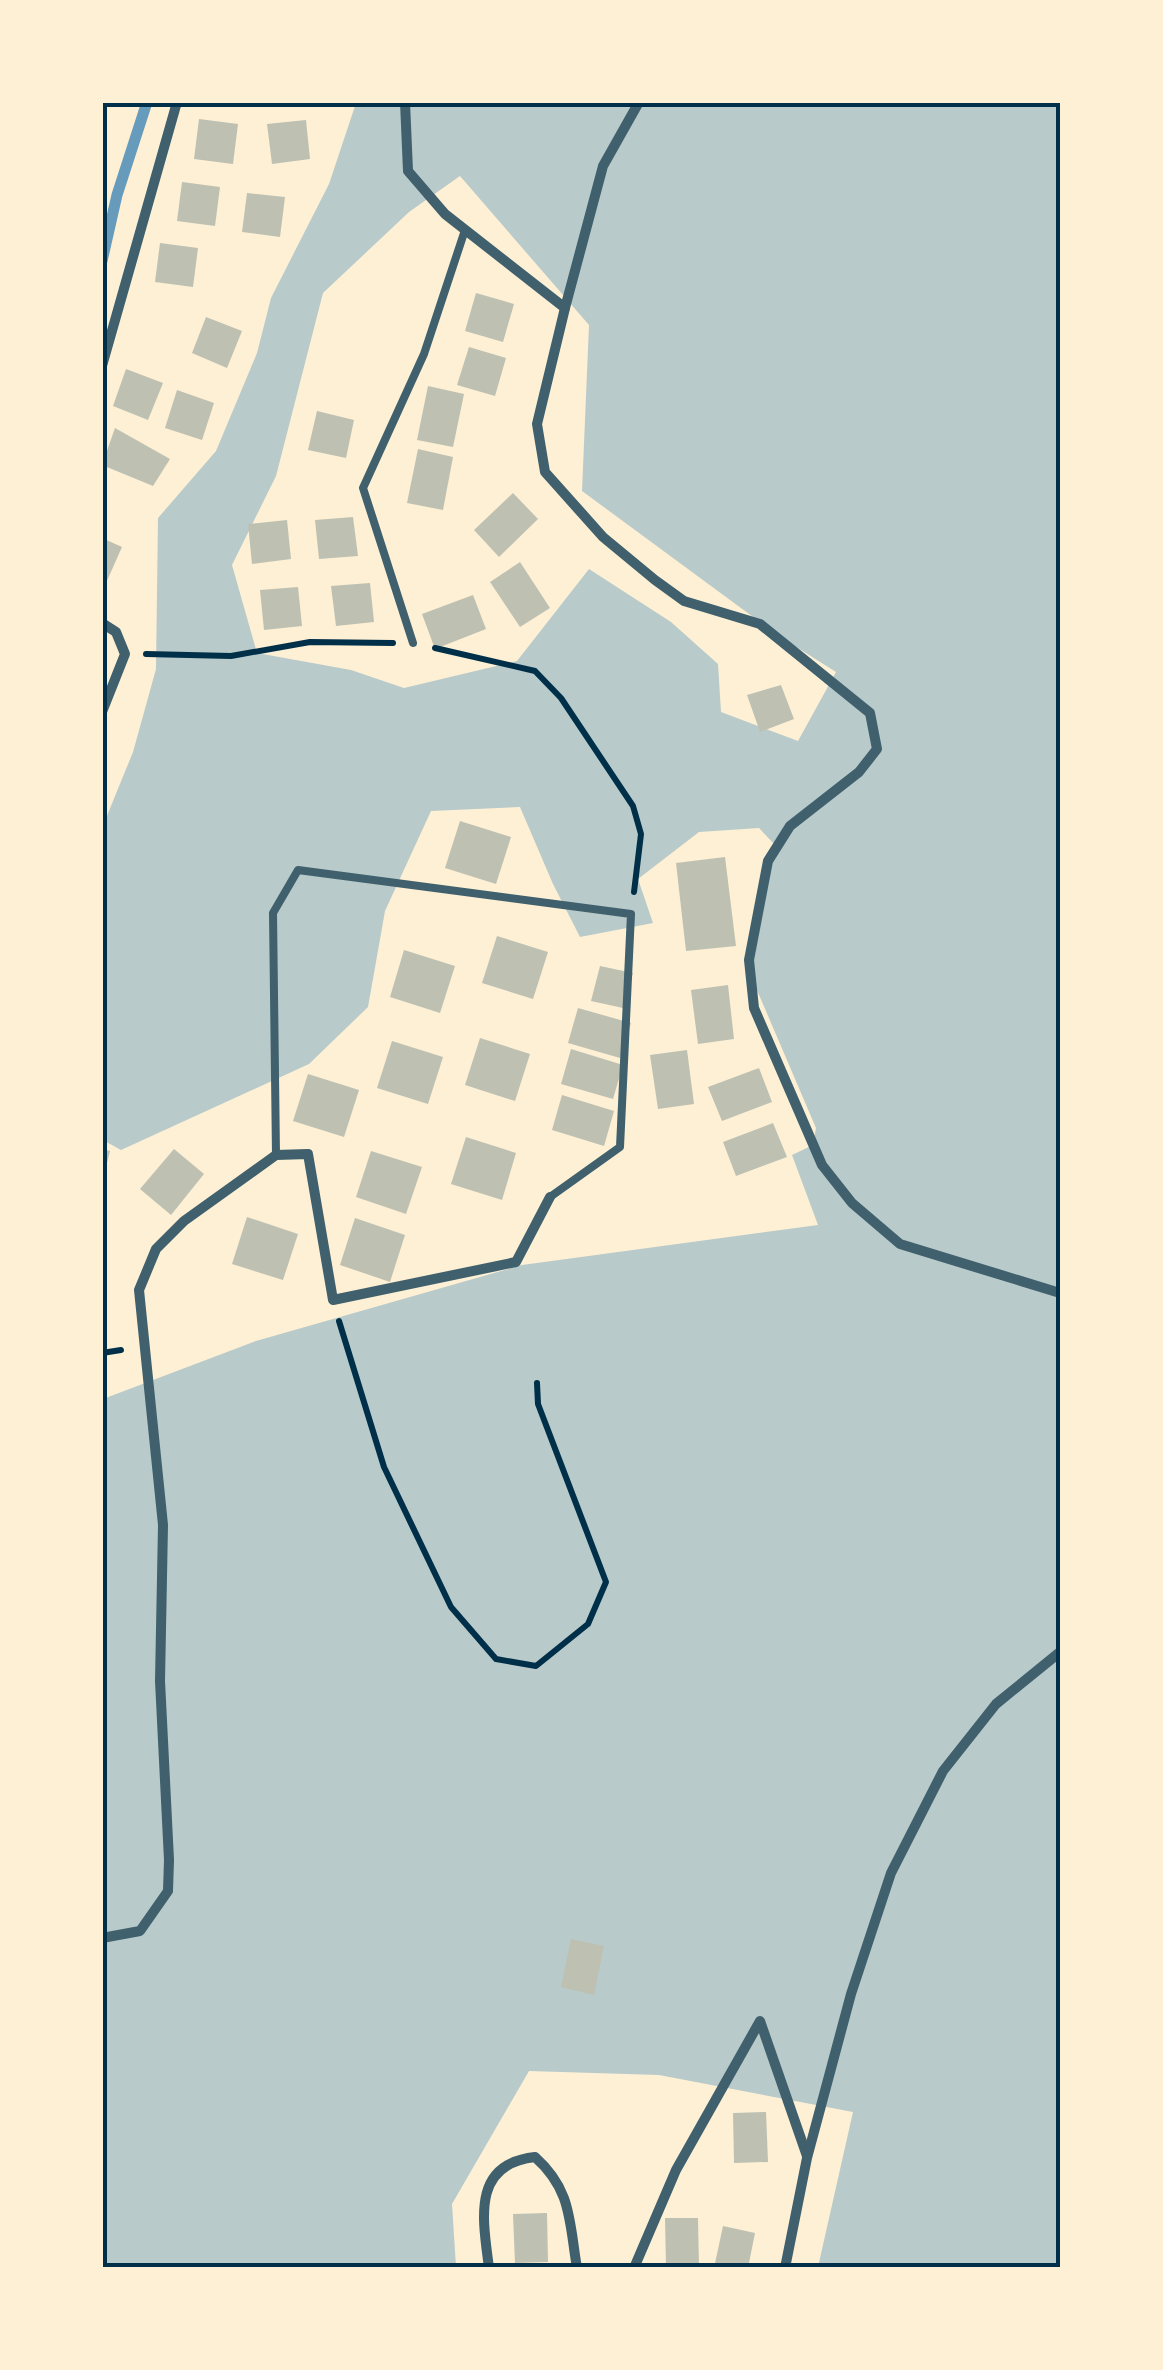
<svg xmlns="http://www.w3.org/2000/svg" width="1163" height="2370" font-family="Rubik,sans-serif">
<rect width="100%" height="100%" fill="#fdf0d5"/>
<!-- green -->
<path fill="#b9caca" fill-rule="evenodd" d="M356,103h704v2164h-242l35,-155 -194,-37 -130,-4 -77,133 4,63h-353v-868l153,-58 266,-76 296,-40 -26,-70 21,-10 3,-17 -65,-152 24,-131 -16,-17 -60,4 -61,47 15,44 -73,14 -27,-53 -33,-77 -89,4 -46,100 -17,96 -59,57 -188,86 -18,-10 -1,-312 31,-76 23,-83 2,-151 58,-67 41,-98 14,-55 58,-114zM460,176l129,149 -7,166 197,145 57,36 -38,69 -77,-29 -3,-48 -47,-42 -82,-53 -72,92 -113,27 -53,-18 -94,-17 -25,-88 44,-89 47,-183 86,-81z"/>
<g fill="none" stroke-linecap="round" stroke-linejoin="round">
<!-- stream -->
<polyline stroke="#669bbc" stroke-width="11" points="102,261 117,195 147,102"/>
</g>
<!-- building -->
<g fill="#bec0b2">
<polygon points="199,119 238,124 233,164 194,159"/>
<polygon points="306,120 310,159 272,164 267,124"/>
<polygon points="182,182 220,187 215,226 177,221"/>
<polygon points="247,193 285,197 280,237 242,232"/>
<polygon points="160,243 198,248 193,287 155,282"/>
<polygon points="476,293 514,304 503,342 465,331"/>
<polygon points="206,317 242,331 227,368 192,353"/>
<polygon points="469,347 506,358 495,396 457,385"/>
<polygon points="126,369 163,383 148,420 113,406"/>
<polygon points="428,386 464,394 453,447 417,440"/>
<polygon points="177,390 214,403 202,440 165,428"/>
<polygon points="317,411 354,420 346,458 308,450"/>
<polygon points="115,428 170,459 153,486 102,465"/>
<polygon points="418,449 453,457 443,510 407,503"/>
<polygon points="513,493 538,519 499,557 474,530"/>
<polygon points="353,517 358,556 319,559 315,520"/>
<polygon points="287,520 291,559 252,564 248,524"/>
<polygon points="102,538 122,547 106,583 102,581"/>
<polygon points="520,562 550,608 520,627 490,582"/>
<polygon points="370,583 374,622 336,626 331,586"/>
<polygon points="298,587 302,626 264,630 260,590"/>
<polygon points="473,595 486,629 435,649 422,614"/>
<polygon points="781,685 794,719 760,732 747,695"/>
<polygon points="460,821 511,837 496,884 445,868"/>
<polygon points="725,857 736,946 686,951 676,863"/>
<polygon points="497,936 548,952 533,999 482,983"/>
<polygon points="404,950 455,966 440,1013 390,997"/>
<polygon points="600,966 633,973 623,1008 591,1001"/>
<polygon points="728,985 734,1039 698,1044 691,990"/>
<polygon points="578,1008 631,1023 620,1058 568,1043"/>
<polygon points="480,1038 530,1054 515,1101 465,1085"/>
<polygon points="392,1041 443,1057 428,1104 377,1088"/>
<polygon points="571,1049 623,1065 613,1099 561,1084"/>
<polygon points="687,1050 694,1104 658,1109 650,1055"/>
<polygon points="759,1068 772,1102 722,1121 708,1087"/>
<polygon points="308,1074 359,1090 344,1137 293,1121"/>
<polygon points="562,1095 614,1111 604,1146 552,1130"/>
<polygon points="773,1123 787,1157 736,1176 723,1142"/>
<polygon points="466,1137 516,1153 502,1200 451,1184"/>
<polygon points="102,1149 110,1151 104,1175 102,1175"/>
<polygon points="174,1149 204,1174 171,1215 140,1189"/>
<polygon points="371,1151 422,1167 406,1214 356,1197"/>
<polygon points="247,1217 298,1234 283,1280 232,1264"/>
<polygon points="355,1218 405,1235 390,1282 340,1265"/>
<polygon points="571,1939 604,1946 594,1995 561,1987"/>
<polygon points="766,2112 768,2162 734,2163 733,2113"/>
<polygon points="547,2213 548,2262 515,2263 513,2214"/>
<polygon points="665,2218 698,2218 699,2267 666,2267"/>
<polygon points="723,2226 755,2233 748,2268 714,2268"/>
</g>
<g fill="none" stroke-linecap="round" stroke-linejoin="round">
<!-- path -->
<g stroke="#003049" stroke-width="6">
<polyline points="435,648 535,671 561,698 633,806 641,834 634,892"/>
<polyline points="146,654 231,656 310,642 393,643"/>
<polyline points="339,1321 384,1467 451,1607 496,1659 536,1666 588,1624 606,1582 538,1404 537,1383"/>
<polyline points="102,1353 121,1350"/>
</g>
<!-- service -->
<g stroke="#3f606c" stroke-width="8">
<polyline points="413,643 363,488 424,354 465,230"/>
<polyline points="276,1155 273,913 298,870 631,914 620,1147 550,1197"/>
</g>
<!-- minor -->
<g stroke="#3f606c" stroke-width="10">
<polyline points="405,102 408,171 445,214 565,308 537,424 545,472 603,537 655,580 684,601 760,624 870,713 877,749 859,772 790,826 768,861 749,960 754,1008 822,1165 852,1203 900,1244 1060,1293"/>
<polyline points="565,308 603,166 639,102"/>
<polyline points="102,366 177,102"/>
<polyline points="102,623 116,632 125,654 102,712"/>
<polyline points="102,1938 140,1931 168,1891 169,1860 160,1681 163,1525 139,1290 156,1249 184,1221 276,1155 308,1154 333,1300 516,1262 550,1197"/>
<path d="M489,2268c-6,-48 -18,-104 46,-111 37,33 34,64 42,111"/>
<polyline points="634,2268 676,2170 760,2021 807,2156"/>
<polyline points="785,2268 807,2158 851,1994 891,1873 943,1771 996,1704 1060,1652"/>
</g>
</g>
<!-- border -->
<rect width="1163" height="2370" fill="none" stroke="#fdf0d5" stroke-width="210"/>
<rect x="105" y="105" width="953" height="2160" fill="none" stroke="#003049" stroke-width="4"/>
</svg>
